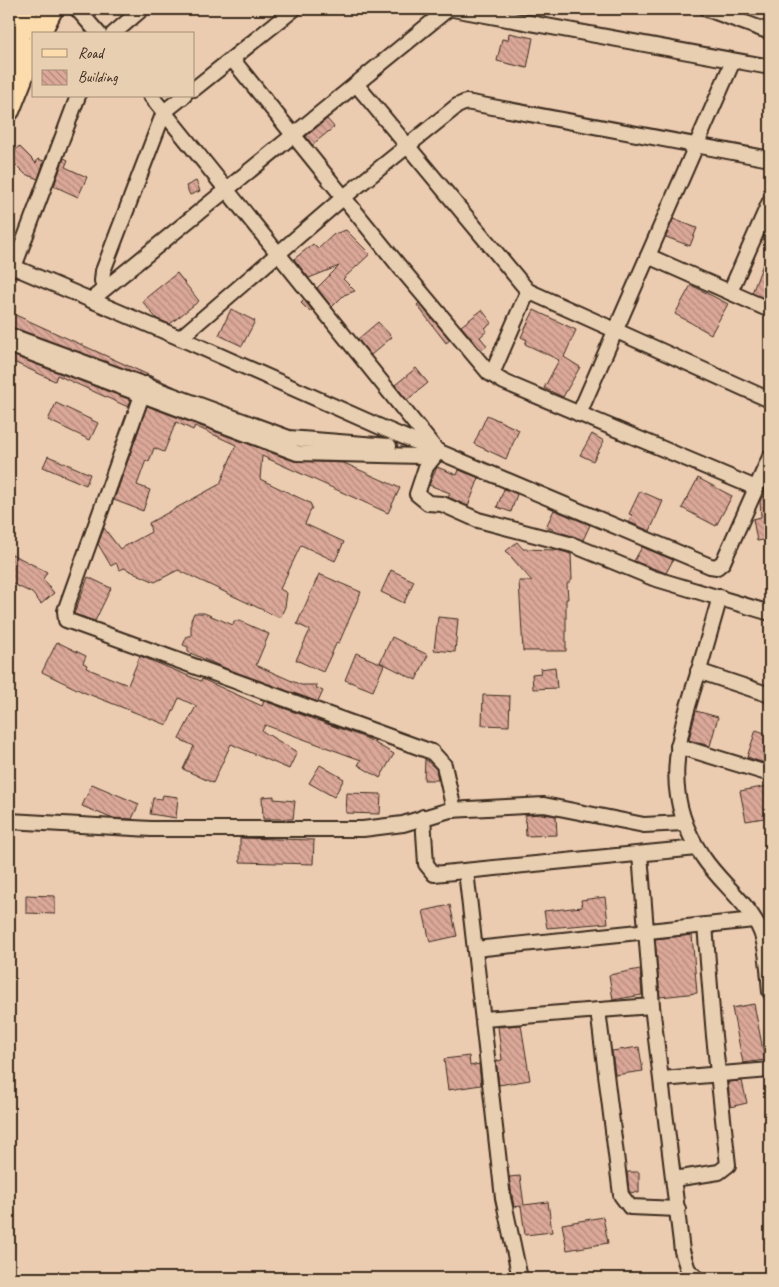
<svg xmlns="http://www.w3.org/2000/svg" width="779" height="1287" font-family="Caveat,sans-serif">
<defs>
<pattern id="building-back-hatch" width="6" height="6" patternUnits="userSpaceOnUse" patternTransform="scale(1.25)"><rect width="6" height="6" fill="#dba899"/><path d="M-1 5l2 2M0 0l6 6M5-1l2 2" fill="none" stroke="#b3897c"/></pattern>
</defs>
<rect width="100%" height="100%" fill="#ecccb1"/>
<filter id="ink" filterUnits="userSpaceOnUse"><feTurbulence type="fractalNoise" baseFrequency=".02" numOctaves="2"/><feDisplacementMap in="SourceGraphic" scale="10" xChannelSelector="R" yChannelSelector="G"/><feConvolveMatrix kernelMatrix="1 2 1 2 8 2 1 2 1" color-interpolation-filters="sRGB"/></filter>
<g filter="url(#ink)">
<!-- building -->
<g fill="url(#building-back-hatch)" stroke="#3b2a1e">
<polygon points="509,33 533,38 527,68 497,61 502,39 508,40"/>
<polygon points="327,119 334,127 312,145 306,136"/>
<polygon points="19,146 36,163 38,159 44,161 38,179 25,174 9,158"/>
<polygon points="64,158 68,160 65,167 87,177 78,197 54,186"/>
<polygon points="196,181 200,191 190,195 186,186"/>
<polygon points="673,219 697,228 690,246 666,237"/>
<polygon points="346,230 370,254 343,279 355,291 344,295 332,307 317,288 339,266 309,278 294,259 313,244 318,249 334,234"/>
<polygon points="763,264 770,267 770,301 752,293"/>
<polygon points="177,273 199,301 170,324 157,319 142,301"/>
<polygon points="691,285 728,304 711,334 675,314"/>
<polygon points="304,300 312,310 310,312 301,303"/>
<polygon points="419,303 450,340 446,343 417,305"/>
<polygon points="231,309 255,321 242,346 219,335"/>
<polygon points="482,310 492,323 485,328 487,331 480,337 487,346 481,350 461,326"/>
<polygon points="534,310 576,330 564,357 580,367 563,397 544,388 559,360 525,344 527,340 521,337"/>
<polygon points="9,312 175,387 9,326"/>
<polygon points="378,322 392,337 371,355 358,339"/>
<polygon points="9,354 131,400 128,407 57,375 55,381 9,360"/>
<polygon points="416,368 428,383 407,400 395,385"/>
<polygon points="56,403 98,423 90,440 48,420"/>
<polygon points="147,406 294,461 344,463 400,488 388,513 262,456 260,479 310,503 312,507 305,524 344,542 335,561 301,545 280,589 287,593 285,607 280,618 178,570 155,582 124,568 120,570 116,563 111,566 98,544 104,528 120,549 151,532 149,523 220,484 236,445 195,426 193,430 176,422 164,452 154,448 149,462 146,460 137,485 150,490 143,511 114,500"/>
<polygon points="487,415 519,430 506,459 474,444"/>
<polygon points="592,434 604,441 593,461 580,455"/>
<polygon points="48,456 90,474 86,485 43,467"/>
<polygon points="437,467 457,475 459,470 479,478 468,506 448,497 450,493 429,485"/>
<polygon points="698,478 732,496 716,526 682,508"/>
<polygon points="770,479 770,539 757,541 753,519 761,517 760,501"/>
<polygon points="504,489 517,494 511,512 497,507"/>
<polygon points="640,491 663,501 650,531 629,522 632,515 629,514"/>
<polygon points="554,510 590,525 583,540 546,527"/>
<polygon points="517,542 523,549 557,550 571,554 572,580 567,584 568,599 566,599 566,651 523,651 519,581 532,581 506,551"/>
<polygon points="642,547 673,560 666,573 634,561"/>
<polygon points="12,554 47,572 43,579 54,593 41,604 32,593 9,582 9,561"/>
<polygon points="391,570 414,581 404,603 381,592"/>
<polygon points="319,574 361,592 339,643 337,642 323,672 296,660 310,630 297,624"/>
<polygon points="88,577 111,588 95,621 74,614"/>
<polygon points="194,613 204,613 233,625 234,621 240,621 269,634 256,665 301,685 317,685 316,688 323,691 318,702 227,669 188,652 188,647 183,645 187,636 191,636 191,620"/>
<polygon points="438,617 458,619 455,652 434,650"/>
<polygon points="392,637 428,655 416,680 380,662"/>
<polygon points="57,642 86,656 83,663 87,665 86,668 128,685 140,656 201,681 202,679 262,706 264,701 366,738 394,754 380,778 358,765 361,760 265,725 262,731 297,752 289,769 231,744 213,783 183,769 194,746 179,739 196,706 179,698 167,725 83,692 42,672"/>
<polygon points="356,653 384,665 373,691 345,680"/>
<polygon points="555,667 557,688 533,689 532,674 541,673 540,669"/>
<polygon points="483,695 510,696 509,726 482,725"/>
<polygon points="696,711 718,717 710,746 689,740"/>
<polygon points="756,730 770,735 770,765 747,757"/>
<polygon points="425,759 436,769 438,780 424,780"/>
<polygon points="320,765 344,779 334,797 309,783"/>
<polygon points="92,784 139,804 132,819 111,818 82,806"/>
<polygon points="768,786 770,817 746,821 740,791"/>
<polygon points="347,793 381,794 380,814 346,813"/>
<polygon points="163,795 178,797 176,818 150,814 153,798 162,799"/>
<polygon points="274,796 274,799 295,801 293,819 263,819 262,797"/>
<polygon points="543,814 556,816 557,835 526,836 525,815"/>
<polygon points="240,838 314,840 313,864 240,862"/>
<polygon points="26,895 55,896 55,914 26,913"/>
<polygon points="605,897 608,923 547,928 544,911 582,907 581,900"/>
<polygon points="450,905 457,936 430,942 423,911"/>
<polygon points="692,935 697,993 660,997 655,939"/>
<polygon points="640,969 642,995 613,1000 609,975"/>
<polygon points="754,1004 765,1060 743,1063 732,1008"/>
<polygon points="521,1025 530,1080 499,1085 496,1061 502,1060 498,1027"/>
<polygon points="639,1047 643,1071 615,1075 612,1051"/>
<polygon points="469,1056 470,1066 479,1064 481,1085 448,1090 444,1059"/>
<polygon points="742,1081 747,1103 730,1107 728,1082"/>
<polygon points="627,1172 639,1172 639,1193 629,1192"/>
<polygon points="520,1176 524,1205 548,1202 552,1232 525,1235 521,1206 514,1207 509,1177"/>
<polygon points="603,1217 608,1243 567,1250 562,1224"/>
</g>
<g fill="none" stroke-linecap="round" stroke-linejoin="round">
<!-- street casing -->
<g stroke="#3b2a1e" stroke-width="18">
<g id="street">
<polyline points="77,9 99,34"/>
<polyline points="453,9 770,67"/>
<polyline points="707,9 770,32"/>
<polyline points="113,34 142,9"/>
<polyline points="232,59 399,266 489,373 504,382 756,488"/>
<polyline points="356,84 528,291 770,400"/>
<polyline points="194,89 294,9"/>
<polyline points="648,256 770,310"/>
<polyline points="9,265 180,338 385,429 710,566 717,567 723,562 770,457"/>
<polyline points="14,267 78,96"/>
<polyline points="105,288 102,281 103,271 164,112 184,96"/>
<polyline points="730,292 770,201"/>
<polyline points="91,300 448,9"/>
<polyline points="9,335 289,438 389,446"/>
<polyline points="180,338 344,197 457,106 466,102 770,159"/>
<polyline points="9,345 297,453 422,456 437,451 151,96"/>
<polyline points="492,374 528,291"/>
<polyline points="146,384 65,611 66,620 432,752 444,765 454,810"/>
<polyline points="579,414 733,61"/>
<polyline points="438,452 426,467 417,494 428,503 442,504 478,520 573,545 653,578 770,613"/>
<path d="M720,597c-8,27 -15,53 -23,80 -21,66 -36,119 6,180 17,26 46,46 58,75 7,19 7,40 9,60"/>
<polyline points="698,671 770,695"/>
<polyline points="678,746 770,774"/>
<polyline points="423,817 426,864 434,874 697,848"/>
<polyline points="9,821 151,829 363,829 403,824 450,810 544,805 644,825 684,823"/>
<polyline points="640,854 652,1006 682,1251 688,1270 697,1278"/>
<polyline points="466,871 503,1198 520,1278"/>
<polyline points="475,949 754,920"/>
<polyline points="598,1010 621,1195 630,1207 678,1209"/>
<polyline points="484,1019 652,1006"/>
<polyline points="662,1079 770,1070"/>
<polyline points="674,1179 719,1172 728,1165 714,1036 705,925"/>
</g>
</g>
<!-- primary casing -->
<g stroke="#3b2a1e" stroke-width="25">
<g id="primary">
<polyline points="39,34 52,9"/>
<polyline points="9,61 28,9"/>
<polyline points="9,110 34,47"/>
</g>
</g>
<!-- street -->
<use href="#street" stroke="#e9cfb1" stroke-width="14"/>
<!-- primary -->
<use href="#primary" stroke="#fcdcac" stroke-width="21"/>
</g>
</g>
<!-- margin -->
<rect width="779" height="1287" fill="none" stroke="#e9cfb1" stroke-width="30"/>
<rect x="15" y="15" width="749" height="1257" fill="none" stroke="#3b2a1e" stroke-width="2" filter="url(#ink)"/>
<!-- legend -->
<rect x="32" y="32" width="162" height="65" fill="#e9cfb1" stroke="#a38d76"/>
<rect x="42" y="49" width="25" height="8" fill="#fcdcac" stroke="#a38d76"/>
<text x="78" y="58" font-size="15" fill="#3b2a1e">Road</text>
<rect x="42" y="70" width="25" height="15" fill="url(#building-back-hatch)" stroke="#a38d76"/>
<text x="78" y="82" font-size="15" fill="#3b2a1e">Building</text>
</svg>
